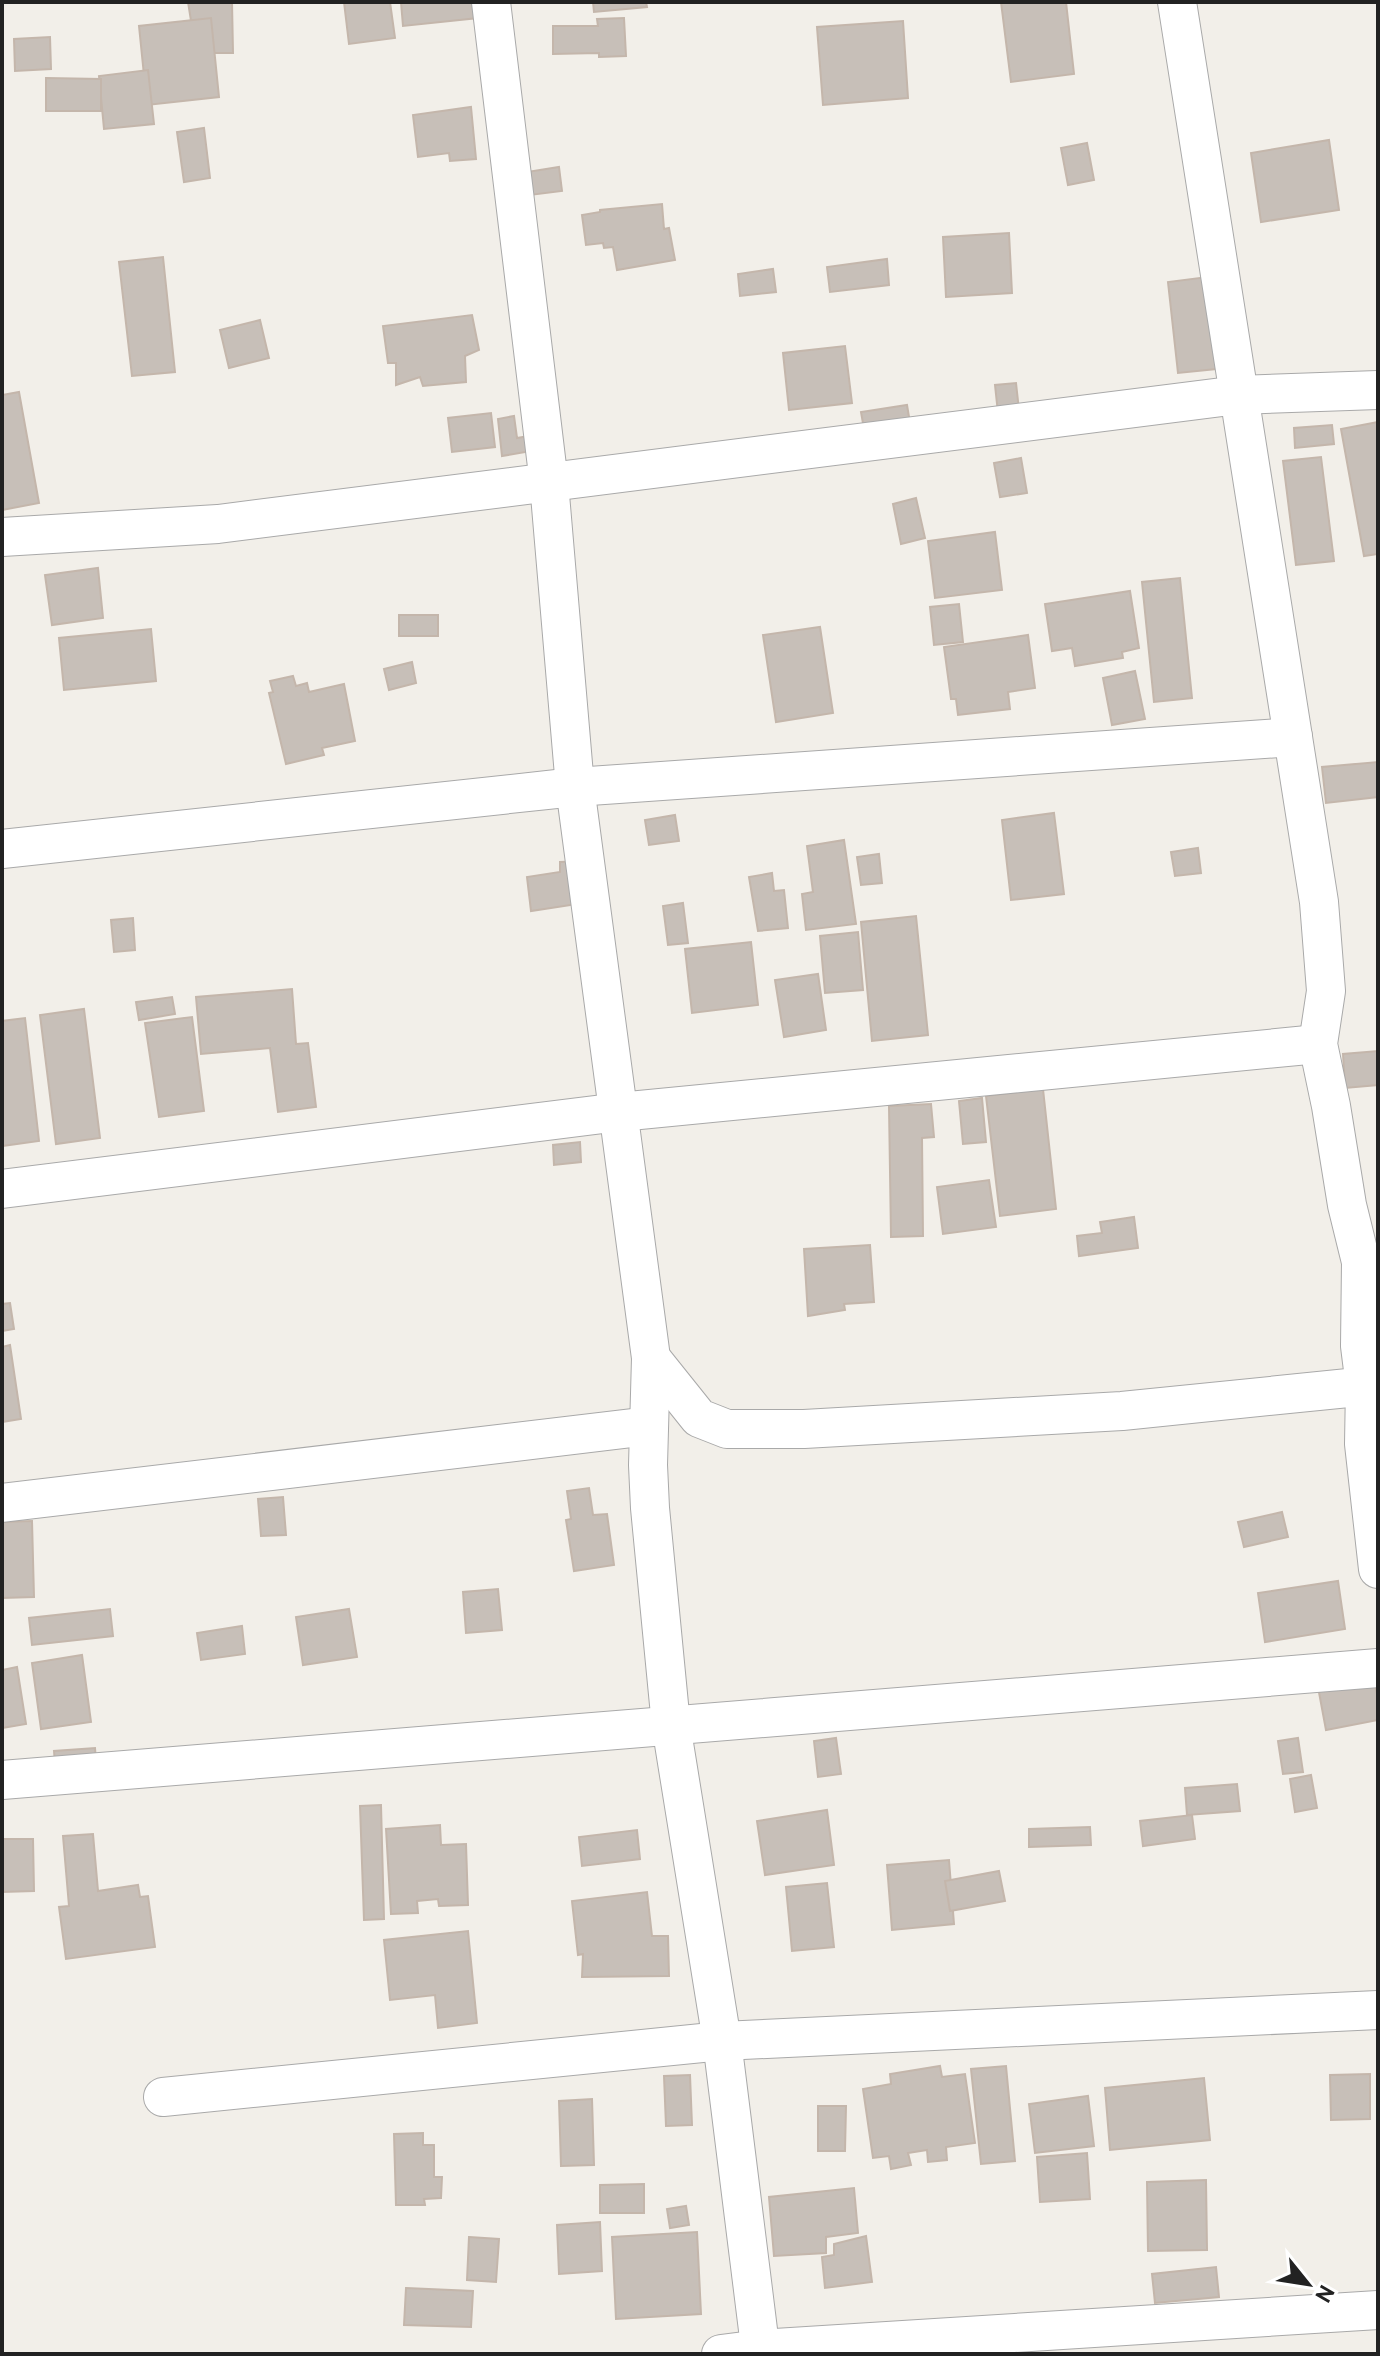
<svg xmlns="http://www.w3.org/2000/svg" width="1380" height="2356" font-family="Overpass,sans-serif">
<rect width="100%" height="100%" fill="#f2efe9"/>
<!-- building -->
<g fill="#c7bfb8" stroke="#c4b6ab" stroke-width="2">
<polygon points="188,2 232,2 233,53 213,53 213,50 196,52"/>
<polygon points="344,2 390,2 395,38 349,44"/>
<polygon points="401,2 477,2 478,18 403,26"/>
<polygon points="593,2 646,2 647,7 594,12"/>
<polygon points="1001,2 1066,2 1074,74 1011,82"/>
<polygon points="211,18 219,97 147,105 139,26"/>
<polygon points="624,18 626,56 599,57 599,53 553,54 553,26 598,26 597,19"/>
<polygon points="903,21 908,98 823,105 817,27"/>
<polygon points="50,37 51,69 15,71 14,39"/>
<polygon points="148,70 154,124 104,129 99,76"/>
<polygon points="46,78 101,79 101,111 46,111"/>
<polygon points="471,107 476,159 450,161 449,153 418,157 413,115"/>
<polygon points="204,128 210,178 184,182 177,132"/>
<polygon points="1329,140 1339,210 1261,222 1251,153"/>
<polygon points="1087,143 1094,180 1068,185 1061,148"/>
<polygon points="559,167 562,191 530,195 527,172"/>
<polygon points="662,204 664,229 669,228 675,260 617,270 613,247 604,248 603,243 586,245 582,215 600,212 600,210"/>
<polygon points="1009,233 1012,293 946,297 943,237"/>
<polygon points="163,257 175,372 132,376 119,262"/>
<polygon points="887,259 889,285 830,292 827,267"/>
<polygon points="773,269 776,292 740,296 738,274"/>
<polygon points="1215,276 1226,368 1178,373 1168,282"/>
<polygon points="472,315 479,350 465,356 466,382 423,386 420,377 396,385 396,363 388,363 383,326"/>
<polygon points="260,320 269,358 229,368 220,330"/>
<polygon points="845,346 852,403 789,410 783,353"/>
<polygon points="1016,383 1019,410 998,413 995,385"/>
<polygon points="19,392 39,503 2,510 2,395"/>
<polygon points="907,405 910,423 864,429 861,412"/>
<polygon points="491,413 495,447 452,452 448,418"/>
<polygon points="514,416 517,438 535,435 537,450 502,456 498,419"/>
<polygon points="1378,422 1378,554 1364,556 1341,429"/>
<polygon points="1332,425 1334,444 1295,448 1294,428"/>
<polygon points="1321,457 1334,561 1296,565 1283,461"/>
<polygon points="1021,458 1027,493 1000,497 994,463"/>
<polygon points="916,498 925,538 901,544 893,504"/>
<polygon points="995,532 1002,590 935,598 928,541"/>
<polygon points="98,568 103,618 52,625 45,575"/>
<polygon points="1180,578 1192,698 1154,702 1142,582"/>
<polygon points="1130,591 1139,648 1122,652 1123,658 1075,666 1072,648 1052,651 1045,604"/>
<polygon points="959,604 963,642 934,645 930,607"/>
<rect x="399" y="615" width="39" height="21"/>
<polygon points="820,627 833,713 776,722 763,635"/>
<polygon points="151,629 156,681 64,690 59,638"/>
<polygon points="1028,635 1035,688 1008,692 1010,709 958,715 956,699 951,699 944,647"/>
<polygon points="412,662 416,683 389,690 384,669"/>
<polygon points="1135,671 1145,719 1112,725 1103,678"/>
<polygon points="293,676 296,686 307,683 309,692 344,684 355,741 322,748 324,755 286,764 269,693 273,692 270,681"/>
<polygon points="1378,762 1378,797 1326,803 1322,767"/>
<polygon points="1054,813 1064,894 1011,900 1002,820"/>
<polygon points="675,815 679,841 649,845 645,820"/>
<polygon points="844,840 856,924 806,930 802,894 813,892 807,846"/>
<polygon points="1198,848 1201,873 1175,876 1171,852"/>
<polygon points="879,854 882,883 861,885 857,857"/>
<polygon points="582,861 584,903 531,911 527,877 560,872 560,862"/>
<polygon points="772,873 774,891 784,890 788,928 758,931 749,877"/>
<polygon points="683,903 688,943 668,945 663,906"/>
<polygon points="916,916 928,1035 872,1041 861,922"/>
<polygon points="133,918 135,950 114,952 111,920"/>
<polygon points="858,932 863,990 825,993 820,936"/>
<polygon points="751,942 758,1005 692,1013 685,949"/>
<polygon points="818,974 826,1030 784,1037 775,980"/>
<polygon points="292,989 296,1044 308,1043 316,1107 278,1112 270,1048 201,1054 196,997"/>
<polygon points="172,997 175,1014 139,1020 136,1002"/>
<polygon points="84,1009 100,1138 56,1144 40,1015"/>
<polygon points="192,1017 204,1111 159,1117 145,1023"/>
<polygon points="25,1018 39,1141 2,1146 2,1021"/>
<polygon points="1378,1051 1378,1085 1345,1088 1343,1054"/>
<polygon points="1043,1089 1056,1209 1000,1216 986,1096"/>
<polygon points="982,1098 986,1142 963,1144 959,1101"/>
<polygon points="931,1104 934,1137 922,1138 923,1236 891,1237 889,1106"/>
<polygon points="580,1142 581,1162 554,1165 553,1145"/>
<polygon points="989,1180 996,1227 943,1234 937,1187"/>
<polygon points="1134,1217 1138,1248 1079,1256 1077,1236 1102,1233 1100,1222"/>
<polygon points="870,1245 874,1302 844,1304 845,1310 808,1316 804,1249"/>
<polygon points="10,1303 14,1329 2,1331 2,1304"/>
<polygon points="10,1345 21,1419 2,1422 2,1347"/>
<polygon points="589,1488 593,1515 607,1514 614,1565 574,1571 566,1520 571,1519 567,1491"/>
<polygon points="283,1497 286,1535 261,1536 258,1499"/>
<polygon points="1282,1512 1288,1537 1244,1547 1238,1522"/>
<polygon points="32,1521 34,1597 2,1598 2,1522"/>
<polygon points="1338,1581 1345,1629 1265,1642 1258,1593"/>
<polygon points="498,1589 502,1630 466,1633 463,1592"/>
<polygon points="110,1609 113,1636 32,1645 29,1618"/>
<polygon points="349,1609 357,1657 303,1665 296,1617"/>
<polygon points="242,1626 245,1654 201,1660 197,1633"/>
<polygon points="82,1655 91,1722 41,1729 32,1663"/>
<polygon points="17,1667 26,1724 2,1728 2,1670"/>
<polygon points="1374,1676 1378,1700 1378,1720 1326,1730 1318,1687"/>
<polygon points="836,1738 841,1774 818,1777 814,1741"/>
<polygon points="1298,1738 1303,1772 1283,1774 1278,1741"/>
<polygon points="95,1748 97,1773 56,1776 54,1751"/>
<polygon points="1311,1775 1317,1808 1295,1812 1290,1779"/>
<polygon points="1237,1784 1240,1811 1187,1815 1185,1788"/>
<polygon points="381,1805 384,1919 364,1920 360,1806"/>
<polygon points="827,1810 834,1865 765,1875 757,1821"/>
<polygon points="1192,1815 1195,1839 1143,1846 1140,1821"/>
<polygon points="440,1825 441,1845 466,1844 468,1905 439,1906 438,1899 417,1901 418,1913 391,1914 386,1829"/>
<polygon points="1090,1827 1091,1845 1029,1847 1029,1829"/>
<polygon points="637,1830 640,1859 582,1866 579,1837"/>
<polygon points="93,1834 98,1891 138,1885 140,1897 148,1896 155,1947 66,1959 59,1907 69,1906 63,1836"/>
<polygon points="2,1839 33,1839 34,1891 2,1892"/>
<polygon points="949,1860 954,1924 892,1930 887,1865"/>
<polygon points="999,1871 1005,1901 950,1911 945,1881"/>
<polygon points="827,1883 834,1947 792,1951 786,1887"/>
<polygon points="647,1892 652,1936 668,1936 669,1976 582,1977 583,1954 578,1955 572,1901"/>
<polygon points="468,1931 477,2023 438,2028 435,1995 390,2000 384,1940"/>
<polygon points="940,2066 942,2077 965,2074 975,2143 946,2147 947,2160 928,2162 927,2150 908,2153 911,2165 891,2169 889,2156 873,2158 863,2089 891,2084 890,2074"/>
<polygon points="1006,2066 1015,2161 981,2164 971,2069"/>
<polygon points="1370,2074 1370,2119 1331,2120 1330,2075"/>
<polygon points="690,2075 692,2125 666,2126 664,2076"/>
<polygon points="1204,2078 1210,2140 1110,2150 1105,2088"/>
<polygon points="1088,2096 1094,2146 1035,2153 1029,2104"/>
<polygon points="592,2099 594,2165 561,2166 559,2101"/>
<polygon points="818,2106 846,2106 845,2151 818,2151"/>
<polygon points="423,2133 423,2145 434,2145 434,2177 442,2177 441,2198 424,2199 425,2205 396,2205 394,2134"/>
<polygon points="1087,2153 1090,2199 1040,2202 1037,2157"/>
<polygon points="1206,2180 1207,2250 1148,2251 1147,2182"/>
<polygon points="644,2184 644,2213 600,2213 600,2185"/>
<polygon points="854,2188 858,2233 826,2237 826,2253 774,2256 769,2197"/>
<polygon points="686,2206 689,2225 670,2228 667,2209"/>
<polygon points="600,2222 602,2271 559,2274 557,2225"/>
<polygon points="697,2232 701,2314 616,2319 612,2237"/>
<polygon points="866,2236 872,2282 825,2288 822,2257 834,2255 834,2244"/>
<polygon points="469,2237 499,2239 496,2282 467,2280"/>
<polygon points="1216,2267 1219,2297 1155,2303 1152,2274"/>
<polygon points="406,2288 473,2291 471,2327 404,2325"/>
</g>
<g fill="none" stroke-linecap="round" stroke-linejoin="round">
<!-- street casing -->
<g stroke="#a9a9a9" stroke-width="40">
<g id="street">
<polyline points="491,2 549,483 575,787 651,1358 648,1465 650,1508 671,1725 722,2041 761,2354"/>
<polyline points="1177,2 1319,902 1326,991 1318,1044 1331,1106 1347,1205 1361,1262 1360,1346 1365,1386 1364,1444 1378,1569"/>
<polyline points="2,537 218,524 1238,395 1378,390"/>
<polyline points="2,849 575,787 1293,737"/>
<polyline points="2,1189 619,1112 1318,1044"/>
<polyline points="651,1358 699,1418 727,1429 804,1429 1122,1411 1378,1385"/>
<polyline points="2,1503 649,1426"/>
<polyline points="2,1780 1378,1668"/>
<polyline points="163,2097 722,2041 1378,2010"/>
<polyline points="721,2354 760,2349 1378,2310"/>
</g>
</g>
<!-- street -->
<use href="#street" stroke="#fff" stroke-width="38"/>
</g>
<!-- border -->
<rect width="1380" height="2356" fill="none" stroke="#222222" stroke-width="8"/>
<!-- north arrow -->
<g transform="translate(1308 2284) rotate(120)" stroke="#ffffff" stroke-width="6" paint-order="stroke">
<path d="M0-6L14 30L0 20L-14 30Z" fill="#222222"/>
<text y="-12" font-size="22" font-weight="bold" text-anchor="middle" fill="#222222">N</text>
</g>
</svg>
